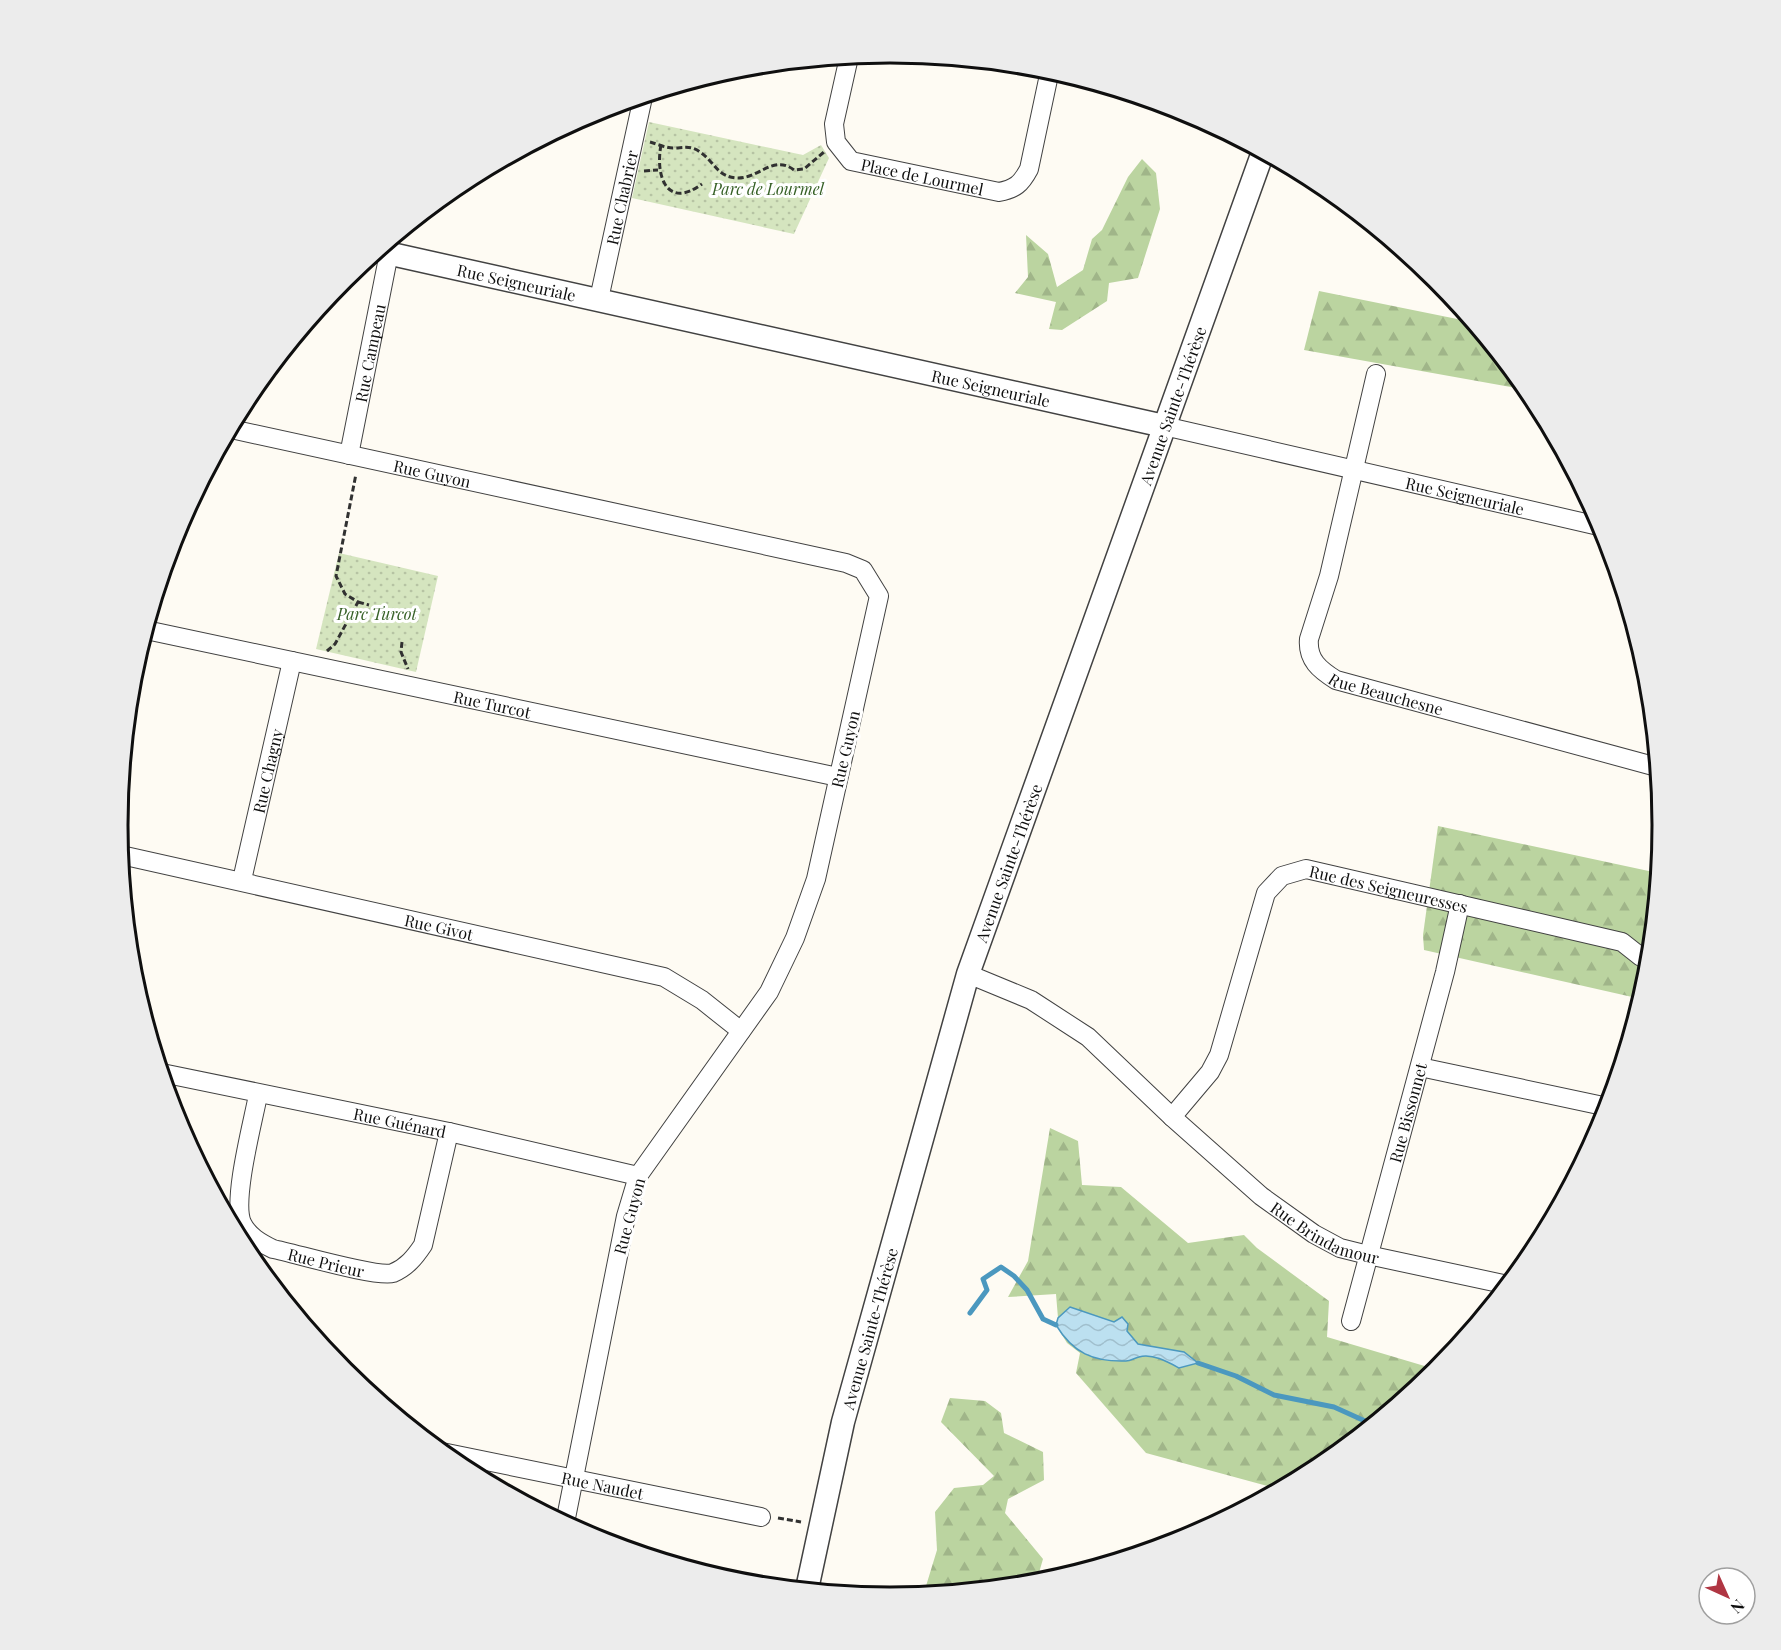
<svg xmlns="http://www.w3.org/2000/svg" width="1781" height="1650" font-family="'Playfair Display',serif">
<defs>
<pattern id="forest-firs" width="22" height="20" patternUnits="userSpaceOnUse" patternTransform="scale(1.5)"><rect width="22" height="20" fill="#bbd4a0"/><path d="M5 1l3.5 6h-7zM16 11l3.5 6h-7z" fill="#a0b589"/></pattern>
<pattern id="park-dots" width="8" height="8" patternUnits="userSpaceOnUse" patternTransform="scale(1.5)"><rect width="8" height="8" fill="#d5e5bf"/><path d="M2 2h.1M6 6h.1" fill="none" stroke="#b6c3a3" stroke-width="1.8" stroke-linecap="round"/></pattern>
<pattern id="water-waves" width="16" height="10" patternUnits="userSpaceOnUse" patternTransform="scale(1.5)"><rect width="16" height="10" fill="#bce0f0"/><path d="M0 5q4-4 8 0t8 0" fill="none" stroke="#a0bfcd"/></pattern>
</defs>
<rect width="100%" height="100%" fill="#fefbf3"/>
<!-- forest -->
<g fill="url(#forest-firs)">
<polygon points="1142,159 1156,173 1160,209 1138,278 1109,283 1107,301 1062,330 1049,329 1056,302 1015,293 1028,277 1026,235 1048,254 1057,287 1083,270 1092,239 1102,230 1128,177"/>
<polygon points="1319,291 1472,322 1528,390 1304,350"/>
<polygon points="1438,826 1658,873 1648,976 1641,999 1424,950 1423,935"/>
<polygon points="1050,1128 1078,1141 1082,1185 1121,1187 1188,1243 1244,1235 1257,1248 1329,1301 1327,1337 1438,1370 1319,1467 1278,1489 1146,1453 1076,1373 1080,1353 1067,1343 1056,1325 1058,1318 1056,1294 1008,1297 1028,1261"/>
<polygon points="950,1398 985,1401 1001,1413 1004,1433 1043,1452 1044,1480 1008,1499 1005,1513 1043,1559 1036,1583 956,1591 926,1586 937,1550 935,1512 954,1488 983,1485 994,1476 941,1422"/>
</g>
<!-- park -->
<g fill="url(#park-dots)">
<polygon points="649,122 803,155 821,145 829,158 794,234 632,198"/>
<polygon points="339,553 438,576 416,672 316,649"/>
</g>
<!-- water -->
<path fill="url(#water-waves)" stroke="#4b98bf" stroke-width="1.5" d="M1070,1307l44,15 8,-5 6,7 -1,7 11,13 46,8 14,11 -19,5c-11,-6 -27,-15 -40,-11 -5,1 -8,4 -13,4 -33,1 -53,-8 -70,-36l2,-7z"/>
<g fill="none" stroke-linecap="round" stroke-linejoin="round">
<!-- stream -->
<g stroke="#4b98bf" stroke-width="5">
<polyline points="970,1313 987,1290 983,1279 1001,1267 1014,1276 1027,1290 1043,1319 1056,1325"/>
<polyline points="1198,1363 1236,1376 1274,1395 1334,1407 1365,1421 1378,1419"/>
</g>
<!-- minor casing -->
<g stroke="#424242" stroke-width="20">
<g id="minor">
<path id="s1" d="M849,57l-15,67 2,18 15,19 148,31c16,-3 22,-8 30,-23l21,-99"/>
<path id="s2" d="M599,299l44,-202"/>
<path id="s3" d="M1376,374l-47,202 -20,63c-2,21 11,31 27,41l321,87"/>
<path id="s4" d="M1164,426l439,101"/>
<path id="s5" d="M231,429l615,134 17,7 16,26 -63,283 -21,59 -26,54 -131,184 -12,40 -61,307"/>
<path id="s6" d="M349,455l40,-202"/>
<path id="s7" d="M146,630l692,147"/>
<path id="s8" d="M121,855l543,122 38,23 39,31"/>
<path id="s9" d="M242,880l50,-219"/>
<path id="s10" d="M968,974l63,26 57,37 84,80 89,79 53,38 26,14 28,7 140,30"/>
<polyline points="1420,1067 1608,1107"/>
<path id="s11" d="M162,1073l287,59 189,44"/>
<path id="s12" d="M258,1095c-5,27 -26,105 -16,128 6,13 19,20 31,26 21,4 104,29 120,24 14,-6 22,-16 30,-28l26,-113"/>
<path id="s13" d="M1172,1117l38,-45 9,-17 47,-162 16,-17 24,-7 316,73 19,15"/>
<path id="s14" d="M1351,1321l94,-349 15,-68"/>
<path id="s15" d="M442,1452l319,65"/>
</g>
</g>
<!-- tertiary casing -->
<g stroke="#424242" stroke-width="25">
<g id="tertiary">
<path id="s16" d="M378,251l786,175"/>
<path id="s17" d="M807,1589l36,-167 125,-448 295,-822"/>
</g>
</g>
<!-- path -->
<g stroke="#313131" stroke-width="3" stroke-dasharray="6 3" stroke-linecap="butt">
<path d="M650,142c7,2 16,6 23,6 10,0 18,-3 27,4 15,10 17,25 37,26 22,1 36,-24 57,-8l10,-1 20,-17"/>
<path d="M661,145c-6,31 6,65 41,39"/>
<polyline points="644,171 658,170"/>
<polyline points="358,602 369,605"/>
<polyline points="402,642 401,652 408,669"/>
<polyline points="327,651 335,644 358,602 345,594 336,576 356,474"/>
<polyline points="778,1518 801,1522"/>
</g>
<!-- minor -->
<use href="#minor" stroke="#fff" stroke-width="18"/>
<!-- tertiary -->
<use href="#tertiary" stroke="#fff" stroke-width="22"/>
</g>
<g text-anchor="middle" dominant-baseline="central" stroke-width="6" stroke-linejoin="round" paint-order="stroke">
<!-- street labels -->
<g font-size="16" fill="#0f0f0f" stroke="#fff">
<text stroke="none"><textPath href="#s1" startOffset="184">Place de Lourmel</textPath></text>
<text stroke="none"><textPath href="#s2" startOffset="104">Rue Chabrier</textPath></text>
<text stroke="none"><textPath href="#s16" startOffset="142">Rue Seigneuriale</textPath></text>
<text stroke="none"><textPath href="#s6" startOffset="104">Rue Campeau</textPath></text>
<text stroke="none"><textPath href="#s16" startOffset="628">Rue Seigneuriale</textPath></text>
<text stroke="none"><textPath href="#s17" startOffset="1240">Avenue Sainte-Thérèse</textPath></text>
<text stroke="none"><textPath href="#s5" startOffset="206">Rue Guyon</textPath></text>
<text stroke="none"><textPath href="#s4" startOffset="309">Rue Seigneuriale</textPath></text>
<text stroke="none"><textPath href="#s3" startOffset="378">Rue Beauchesne</textPath></text>
<text stroke="none"><textPath href="#s7" startOffset="354">Rue Turcot</textPath></text>
<text transform="translate(845 749) rotate(-77)">Rue Guyon</text>
<text stroke="none"><textPath href="#s9" startOffset="112">Rue Chagny</textPath></text>
<text stroke="none"><textPath href="#s17" startOffset="754">Avenue Sainte-Thérèse</textPath></text>
<text stroke="none"><textPath href="#s13" startOffset="380">Rue des Seigneuresses</textPath></text>
<text stroke="none"><textPath href="#s8" startOffset="326">Rue Givot</textPath></text>
<text stroke="none"><textPath href="#s14" startOffset="216">Rue Bissonnet</textPath></text>
<text stroke="none"><textPath href="#s11" startOffset="243">Rue Guénard</textPath></text>
<text transform="translate(629 1216) rotate(-75)">Rue Guyon</text>
<text stroke="none"><textPath href="#s10" startOffset="446">Rue Brindamour</textPath></text>
<text stroke="none"><textPath href="#s12" startOffset="226">Rue Prieur</textPath></text>
<text stroke="none"><textPath href="#s17" startOffset="268">Avenue Sainte-Thérèse</textPath></text>
<text stroke="none"><textPath href="#s15" startOffset="164">Rue Naudet</textPath></text>
</g>
<!-- park labels -->
<g font-size="16" font-style="italic" fill="#366026" stroke="#fff">
<text x="768" y="188">Parc de Lourmel</text>
<text x="377" y="613">Parc Turcot</text>
</g>
</g>
<!-- crop -->
<path d="M0 0H1781V1650H0ZM128 825a762 762 0 1 1 1524 0a762 762 0 1 1-1524 0Z" fill="#ececec" fill-rule="evenodd"/>
<path fill="none" stroke="#0f0f0f" stroke-width="3" d="M128 825a762 762 0 1 1 1524 0a762 762 0 1 1-1524 0Z"/>
<!-- north arrow -->
<g transform="translate(1727 1596) rotate(135)"><circle r="28" fill="#ffffff" stroke="#9f9f9f" stroke-width="1.5"/>
<path d="M0-4.5L10 22L0 15L-10 22Z" fill="#b03643"/>
<text y="-9" font-size="16" font-weight="bold" text-anchor="middle" fill="#0f0f0f">N</text>
</g>
</svg>
